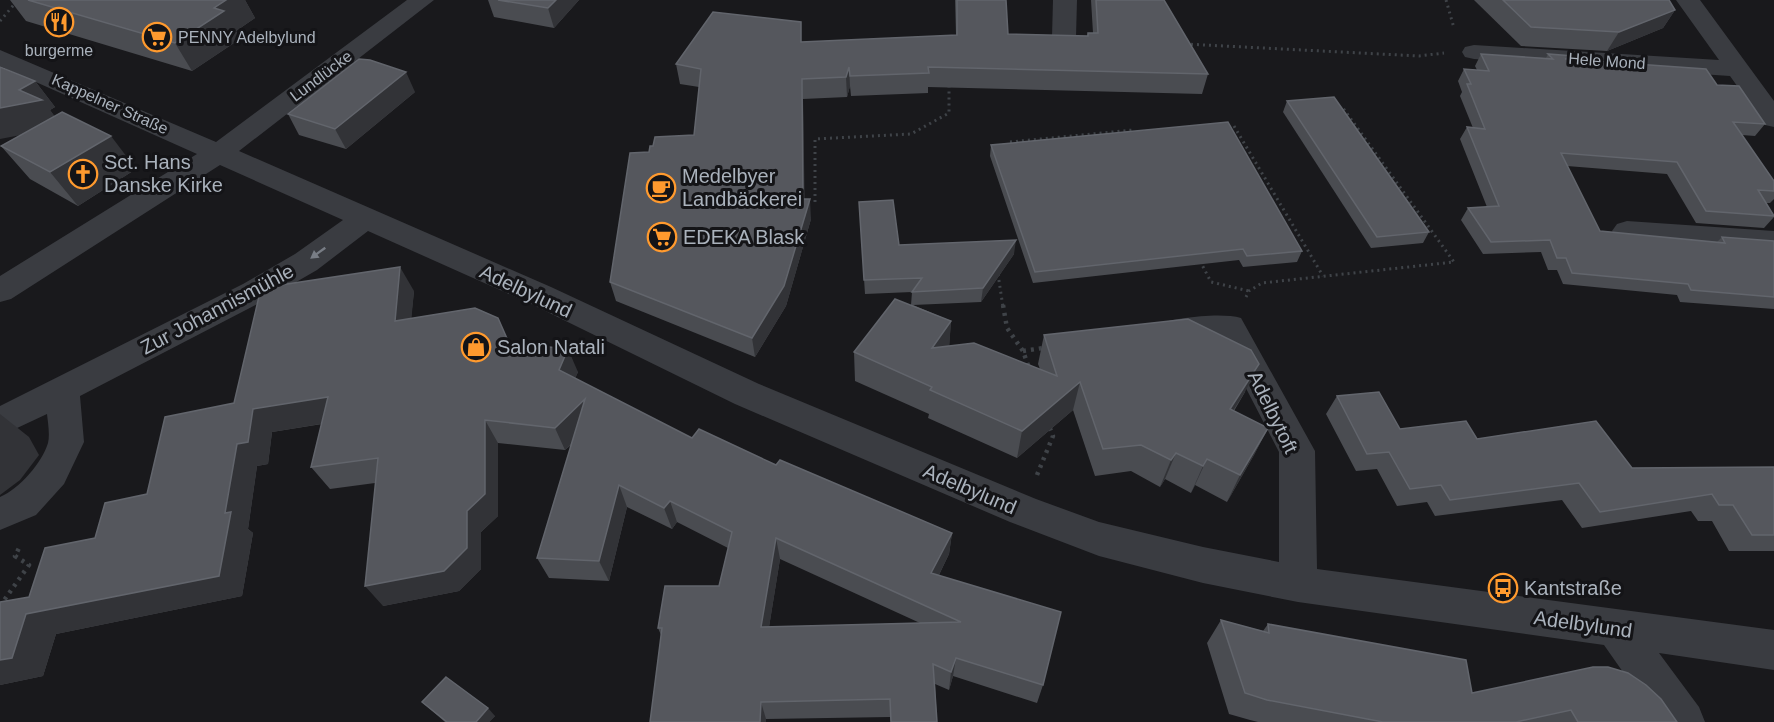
<svg xmlns="http://www.w3.org/2000/svg" width="1774" height="722" font-family="Helvetica,sans-serif">
<rect width="100%" height="100%" fill="#19191c"/>
<g fill="none" stroke-linecap="round" stroke-linejoin="round">
<!-- path-far1 -->
<g stroke="#3f4348" stroke-width="3" stroke-dasharray="2 4" stroke-linecap="butt">
<polyline points="1446,0 1454,28"/>
<polyline points="0,21 18,0"/>
<polyline points="1185,44 1419,56 1444,53"/>
<polyline points="1234,126 1323,276"/>
<polyline points="1010,142 1133,130 1136,134"/>
<polyline points="815,202 815,139 911,134 949,113 949,83"/>
<polyline points="1200,261 1211,282 1249,291"/>
<polyline points="998,274 1003,307"/>
<polyline points="1246,297 1249,291 1262,283 1454,262 1343,108"/>
</g>
<!-- path -->
<g stroke="#3f4348" stroke-width="4.5" stroke-dasharray="3 5" stroke-linecap="butt">
<polyline points="1003,305 1007,328 1023,351 1029,368"/>
<polyline points="1023,351 1043,348"/>
<polyline points="1037,475 1053,436 1049,426"/>
<polyline points="0,606 29,565 15,556 20,546"/>
</g>
<!-- minor -->
<g fill="#3a3c41" fill-rule="evenodd">
<path d="M407,0h27l-195,151 312,136 208,97 277,115 63,23 104,25 76,15v-110l-58,-112 -57,6 -11,-3 -5,-9 5,-9c22,-7 67,-13 88,-7l74,133 2,118 457,61v40l-115,-17 40,54 6,15h-47l-54,-77 -306,-43 -95,-19 -104,-27 -89,-34 -275,-118 -206,-101 -161,-72 -51,39 -52,30 -185,96 4,46 -20,42 -28,31 -36,15v-33c19,-8 42,-34 48,-54 2,-8 0,-20 -1,-29l-47,22v-30l243,-122 52,-30 48,-34 -123,-55 -209,134 -11,3v-26l197,-122 -197,-88v-16l216,92z"/>
<polygon points="1053,0 1077,0 1076,37 1073,42 1064,44 1055,42 1052,37"/>
<polygon points="1676,0 1700,0 1774,101 1774,127 1765,125 1730,76 1474,59 1465,57 1462,52 1465,47 1474,45 1719,60"/>
<polygon points="1627,221 1774,231 1774,251 1627,241 1617,238 1612,231 1617,224"/>
</g>
</g>
<!-- wall -->
<g fill="#4a4c51" fill-rule="evenodd">
<polygon points="10,0 245,0 255,18 236,31 240,39 192,71 26,21"/>
<polygon points="488,0 579,0 554,28 494,17"/>
<polygon points="955,0 1006,0 1008,34 1087,36 1088,33 1093,33 1091,0 1164,0 1208,74 1202,94 928,87 928,93 851,96 850,86 847,97 803,99 804,199 811,219 786,306 755,357 616,301 610,282 649,152 653,146 694,135 699,87 680,84 676,64 803,42 956,35"/>
<polygon points="1474,0 1669,0 1675,10 1663,28 1607,51 1521,46"/>
<polygon points="1481,54 1546,58 1548,54 1572,60 1717,85 1765,124 1755,136 1742,135 1774,181 1774,199 1770,203 1766,203 1774,215 1774,217 1764,228 1696,223 1667,174 1567,166 1600,231 1717,242 1722,237 1774,241 1774,309 1680,302 1677,295 1563,284 1557,270 1548,270 1541,252 1483,254 1461,220 1468,208 1487,207 1460,139 1467,127 1473,128 1460,96 1462,92 1458,81 1464,69 1477,70 1475,66"/>
<polygon points="35,81 55,107 50,110 54,116 136,169 78,206 30,179 1,146 22,135"/>
<polygon points="415,92 346,149 299,135 288,114"/>
<polygon points="1287,101 1429,232 1423,243 1371,248 1283,112"/>
<polygon points="991,145 1302,251 1297,262 1243,267 1239,260 1033,283 990,156"/>
<polygon points="859,202 899,245 1014,254 981,302 913,305 951,321 949,346 1040,369 1038,364 1044,335 1245,392 1234,411 1268,428 1254,455 1227,502 1195,485 1191,493 1165,479 1160,487 1131,471 1095,476 1073,410 1017,458 928,418 929,414 855,381 854,352 911,305 912,292 865,294"/>
<path d="M414,291l-3,27 99,25 68,29 -3,6 117,60 84,27 176,68 -3,21 -10,21 104,110 -6,18 -84,-27 -4,14 -14,-6 2,38h-46l-1,-5 -124,2v3h-116l11,-87 -3,-7 61,-42 9,-38 -51,-26 -5,7 -45,-22 -18,74 -60,-3 -12,-20 34,-113 -6,5 -67,-7v73l-17,16v37l-22,22 -76,15 -8,-123 -45,6 -19,-22 11,-43 -50,8 -4,32 -11,2 -9,63 5,4 -11,63 -186,38 -13,42 -43,9v-83l29,-5 118,-103 87,-91zM780,559l140,64 -151,4z"/>
<polygon points="1337,396 1400,429 1477,439 1632,468 1774,467 1774,551 1729,551 1712,521 1698,521 1691,511 1582,528 1562,500 1435,516 1427,502 1397,506 1377,469 1356,471 1326,414"/>
<polygon points="1221,620 1263,631 1268,624 1472,693 1677,722 1258,722 1250,720 1229,714 1207,643"/>
<polygon points="422,702 495,716 489,722 445,722"/>
</g>
<!-- shaded-wall -->
<g fill="#323337">
<polygon points="226,0 245,0 255,18 236,31 240,39 192,71 175,43 214,8"/>
<polygon points="556,0 579,0 554,28 548,8"/>
<polygon points="1675,10 1663,28 1607,51 1619,32"/>
<polygon points="849,67 850,86 847,97 846,77"/>
<polygon points="406,72 415,92 346,149 335,129"/>
<polygon points="802,79 803,99 805,217 810,199 811,219 786,306 755,357 752,338 803,199"/>
<polygon points="35,81 55,107 50,110 63,127 0,139 0,108 19,90"/>
<polygon points="111,136 136,169 78,206 50,172"/>
<polygon points="1016,240 1014,254 981,302 983,288"/>
<polygon points="400,267 414,291 409,345 395,321"/>
<polygon points="951,321 949,350 932,348"/>
<polygon points="568,349 578,372 569,393 559,370"/>
<polygon points="1259,364 1245,392 1217,436 1230,409"/>
<polygon points="1080,382 1073,410 1017,458 1022,431"/>
<polygon points="328,397 345,420 272,432 268,464 257,466 248,529 253,533 242,596 56,634 43,676 0,685 0,660 26,614 237,444 253,409"/>
<polygon points="585,399 594,422 565,450 555,428"/>
<polygon points="0,414 29,437 39,455 20,480 0,495"/>
<polygon points="485,420 498,443 498,516 481,532 481,569 459,591 383,606 365,586 467,511"/>
<polygon points="1268,428 1254,455 1227,502 1240,475"/>
<polygon points="1176,453 1165,479 1160,487 1171,460"/>
<polygon points="1207,459 1195,485 1191,493 1203,466"/>
<polygon points="619,485 627,507 609,581 599,561"/>
<polygon points="670,501 677,522 672,529 664,508"/>
<polygon points="952,533 949,554 930,593 931,573"/>
<polygon points="776,538 780,559 766,646 761,627"/>
<polygon points="956,658 953,676 949,690 951,672"/>
<polygon points="761,702 766,719 766,722 760,722"/>
<polygon points="488,708 495,716 489,722 476,722"/>
</g>
<!-- building -->
<g fill="#55575d" stroke="#62656c" stroke-width="1.5" fill-rule="evenodd">
<polygon points="28,0 226,0 214,8 224,11 175,43"/>
<polygon points="498,0 556,0 548,8"/>
<polygon points="957,0 1006,0 1008,34 1088,36 1088,33 1098,33 1096,0 1164,0 1208,74 928,67 929,73 850,76 849,67 846,77 802,79 803,199 810,199 784,286 752,338 610,282 630,153 649,152 650,146 653,146 655,137 694,135 701,69 676,64 713,12 801,22 801,42 957,35"/>
<polygon points="1503,0 1669,0 1675,10 1619,32 1531,27"/>
<polygon points="1481,54 1553,59 1548,54 1574,56 1565,59 1706,69 1717,85 1739,86 1765,124 1733,122 1774,181 1774,191 1758,190 1774,216 1706,211 1677,162 1561,153 1600,231 1725,243 1722,237 1774,241 1774,297 1691,290 1688,284 1572,273 1566,258 1557,258 1550,240 1491,242 1468,208 1499,206 1467,127 1485,129 1467,84 1471,84 1464,69 1489,71"/>
<polygon points="359,59 370,60 406,72 335,129 288,114"/>
<polygon points="0,67 35,81 19,90 42,100 0,108"/>
<polygon points="1334,97 1429,232 1377,237 1287,101"/>
<polygon points="62,112 111,136 50,172 1,146"/>
<polygon points="1228,122 1302,251 1247,256 1243,249 1035,272 991,145"/>
<polygon points="893,200 899,245 1016,240 983,288 912,292 922,278 864,280 859,202"/>
<path d="M400,267l-5,54 80,-13 23,10 11,25 59,6 -9,21 133,68 7,-9 77,36 4,-5 172,73 -21,40 130,39 -18,73 -87,-27 -5,14 -18,-8 4,58h-46l-1,-23 -129,3 -1,20h-110l12,-94h-4l7,-42h54l13,-54 -62,-31 -6,7 -45,-23 -20,76 -62,-3 48,-159 -30,29 -70,-8v74l-18,17v37l-23,23 -79,15 13,-128 -67,9 17,-70 -75,12 -5,33 -11,2 -12,69 6,-1 -12,64 -193,38 -14,44 -12,2v-58l29,-5 16,-49 50,-10 10,-35 42,-9 18,-77 69,-14 27,-115zM776,538l185,84 -200,5z"/>
<polygon points="895,299 951,321 932,348 974,343 1057,376 1044,335 1188,319 1251,350 1259,364 1230,409 1268,428 1240,475 1207,459 1203,466 1176,453 1171,460 1141,445 1103,449 1080,382 1022,431 930,390 932,387 854,352"/>
<polygon points="1379,392 1400,429 1466,421 1477,439 1596,421 1632,468 1774,467 1774,535 1752,535 1733,505 1719,505 1712,494 1600,512 1579,483 1450,500 1441,485 1410,489 1389,452 1367,454 1337,396"/>
<polygon points="1221,620 1269,633 1268,624 1466,660 1472,693 1593,667 1608,667 1628,673 1646,685 1661,699 1677,722 1578,722 1571,710 1516,722 1383,722 1267,700 1245,693"/>
<polygon points="446,677 488,708 476,722 447,722 422,702"/>
</g>
<!-- one-way arrows -->
<defs><path id="oneway-solid" d="M-6-.8H1V-3.2L6.5 0L1 3.2V.8H-6Z" transform="scale(1.5)"/></defs>
<use fill="#787d85" href="#oneway-solid" transform="translate(318 253) rotate(144)"/>
<!-- icons -->
<defs>
<g id="restaurant-ring" transform="scale(1.5)"><circle r="9.5" fill="#141417" stroke="#ff9a2e" stroke-width="1.5"/><path d="M-5-6h1v4h1v-4h1v4h1v-4h1v5L-1.5 .5V6h-2V.5L-5-1ZM5-6V6H3V1.5H1.5Q1.5-4 5-6Z" fill="#ff9a2e"/></g>
<g id="supermarket-ring" transform="scale(1.5)"><circle r="9.5" fill="#141417" stroke="#ff9a2e" stroke-width="1.5"/><path d="M-6-5.5h2.5l.6 2H6L4.5 2H-2.5L-4.4-4H-6ZM-1.5 3.2a1.3 1.3 0 1 0 .1 0ZM3 3.2a1.3 1.3 0 1 0 .1 0Z" fill="#ff9a2e"/></g>
<g id="church-ring" transform="scale(1.5)"><circle r="9.5" fill="#141417" stroke="#ff9a2e" stroke-width="1.5"/><path d="M-1.2-6h2.4v3.5h3.3v2.4h-3.3V6h-2.4V-.1h-3.3v-2.4h3.3Z" fill="#ff9a2e"/></g>
<g id="cafe-ring" transform="scale(1.5)"><circle r="9.5" fill="#141417" stroke="#ff9a2e" stroke-width="1.5"/><path d="M-5.5-4.5H6V0H3Q3 3.5 0 3.5H-2.5Q-5.5 3.5-5.5 0ZM3-3.2v2h1.7v-2ZM-6 4.5H4V6H-6Z" fill="#ff9a2e"/></g>
<g id="shop-ring" transform="scale(1.5)"><circle r="9.5" fill="#141417" stroke="#ff9a2e" stroke-width="1.5"/><path d="M-5-2.5h2.3a2.7 3.5 0 0 1 5.4 0H5L5.5 6h-11ZM-1.5-2.5h3a1.5 2.3 0 0 0-3 0Z" fill="#ff9a2e"/></g>
<g id="bus-ring" transform="scale(1.5)"><circle r="9.5" fill="#141417" stroke="#ff9a2e" stroke-width="1.5"/><path d="M-5-6H5V4H4V6H2V4H-2V6H-4V4H-5ZM-3.5-4V0h7V-4ZM-3.5 1.2v1.5H-2V1.2ZM2 1.2v1.5H3.5V1.2Z" fill="#ff9a2e"/></g>
</defs>
<g fill-rule="evenodd">
<use href="#restaurant-ring" x="59" y="22"/>
<use href="#supermarket-ring" x="157" y="37"/>
<use href="#church-ring" x="83" y="174"/>
<use href="#cafe-ring" x="661" y="188"/>
<use href="#supermarket-ring" x="662" y="237"/>
<use href="#shop-ring" x="476" y="347"/>
<use href="#bus-ring" x="1503" y="588"/>
</g>
<g text-anchor="middle" dominant-baseline="central" stroke-width="6" stroke-linejoin="round" paint-order="stroke">
<!-- far-poi labels -->
<g font-size="16" fill="#aab2bc" stroke="#141417" text-anchor="start">
<text x="178" y="37">PENNY Adelbylund</text>
<text x="59" y="50" text-anchor="middle">burgerme</text>
</g>
<!-- far-street labels -->
<g font-size="16" fill="#aab2bc" stroke="#141417">
<text transform="translate(1607 61) rotate(4)">Hele Mond</text>
<text transform="translate(321 76) rotate(-37)">Lundlücke</text>
<text transform="translate(110 104) rotate(24)">Kappelner Straße</text>
</g>
<!-- poi labels -->
<g font-size="20" fill="#aab2bc" stroke="#141417" text-anchor="start">
<text x="104" y="162">Sct. Hans<tspan x="104" dy="23">Danske Kirke</tspan></text>
<text x="682" y="176">Medelbyer<tspan x="682" dy="23">Landbäckerei</tspan></text>
<text x="683" y="237">EDEKA Blask</text>
<text x="497" y="347">Salon Natali</text>
<text x="1524" y="588">Kantstraße</text>
</g>
<!-- street labels -->
<g font-size="20" fill="#aab2bc" stroke="#141417">
<text transform="translate(526 291) rotate(25)">Adelbylund</text>
<text transform="translate(217 309) rotate(-28)">Zur Johannismühle</text>
<text transform="translate(1273 412) rotate(64)">Adelbytoft</text>
<text transform="translate(970 489) rotate(23)">Adelbylund</text>
<text transform="translate(1583 624) rotate(8)">Adelbylund</text>
</g>
</g>
</svg>
